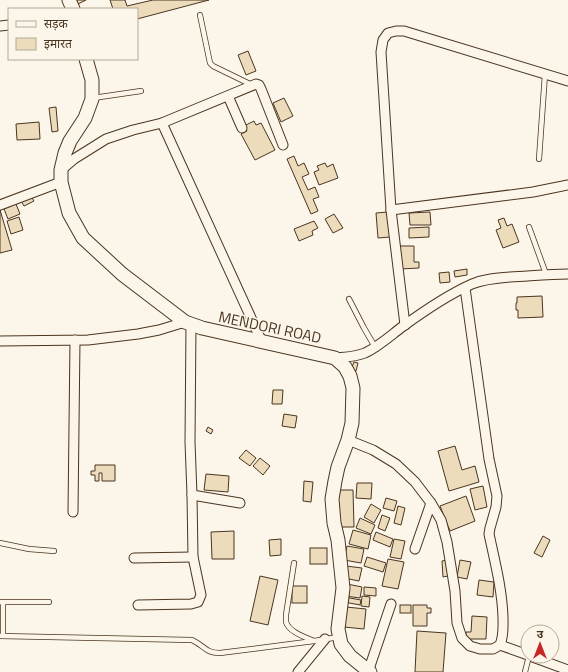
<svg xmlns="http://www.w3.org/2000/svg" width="568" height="672" font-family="'Titillium Web','Noto Sans Devanagari',sans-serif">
<rect width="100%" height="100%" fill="#fbf6e9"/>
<!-- building -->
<g fill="#ecdcbc" stroke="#4a3520">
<polygon points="76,0 86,0 78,4"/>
<polygon points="110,0 125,0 127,6 153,0 209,0 137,19 137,9 113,9"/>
<polygon points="248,51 256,71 246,75 238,55"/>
<polygon points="284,98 293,116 281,122 273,103"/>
<polygon points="56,107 58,131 52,132 49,108"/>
<polygon points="254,121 256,125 261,123 275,150 255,160 241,134 247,131 244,126"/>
<polygon points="39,122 40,139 17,140 16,124"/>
<polygon points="294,156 298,166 304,163 309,174 302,177 308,190 315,187 319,197 313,199 318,211 311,214 287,159"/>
<polygon points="325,163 327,167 333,164 338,178 319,185 314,172 319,170 317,166"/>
<polygon points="31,196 34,201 24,206 21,201"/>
<polygon points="16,204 20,214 8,219 4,209"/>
<polygon points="0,210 12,250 0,253"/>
<polygon points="388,212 390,237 378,238 376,213"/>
<polygon points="430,212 431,225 410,225 409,213"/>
<polygon points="334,214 343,228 333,233 325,219"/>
<polygon points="19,217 23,230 11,234 7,221"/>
<polygon points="504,218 507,226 512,224 519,242 503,248 496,230 501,228 498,220"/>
<polygon points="314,221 318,228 312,231 313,235 299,241 294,229"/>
<polygon points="429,227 429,237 409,238 409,228"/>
<polygon points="399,246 414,246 414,262 419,262 419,268 400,269"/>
<polygon points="467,269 467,275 455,277 454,271"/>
<polygon points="449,272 450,282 440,283 439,273"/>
<polygon points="542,296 543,317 518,318 518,310 516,310 516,303 517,303 517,297"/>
<polygon points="354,362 358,363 356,371 351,369"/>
<polygon points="273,390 283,390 282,404 272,404"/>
<polygon points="284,414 297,416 295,428 282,426"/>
<polygon points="208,427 213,430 211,434 206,431"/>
<polygon points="455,446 462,470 475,466 479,482 449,491 438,451"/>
<polygon points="246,450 256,458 250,466 239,458"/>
<polygon points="260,458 270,466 263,475 253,466"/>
<polygon points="95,465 115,465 115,481 102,481 102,473 99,473 99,481 95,481 95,475 91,475 91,471 95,471"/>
<polygon points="206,474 229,476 228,492 204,490"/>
<polygon points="304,481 313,482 311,502 303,501"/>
<polygon points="357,483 372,483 371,499 356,498"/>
<polygon points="483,486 487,507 475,510 470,489"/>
<polygon points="337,490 353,490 354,527 338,527"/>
<polygon points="466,496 475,521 450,531 440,506"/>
<polygon points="386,498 397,501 394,511 383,508"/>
<polygon points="371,504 381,510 374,523 364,517"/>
<polygon points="398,506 405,508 401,525 394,523"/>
<polygon points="382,515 390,518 385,531 378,528"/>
<polygon points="360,518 375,525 371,534 356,528"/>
<polygon points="353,530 371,535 368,549 349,544"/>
<polygon points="234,531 234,559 212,559 211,532"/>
<polygon points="376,532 393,539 390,547 373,540"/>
<polygon points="543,536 550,540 542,557 534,553"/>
<polygon points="281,539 281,555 270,556 269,540"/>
<polygon points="394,539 405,541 401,559 390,557"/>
<polygon points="347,546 364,549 361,563 344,560"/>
<rect x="310" y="548" width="17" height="16"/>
<polygon points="367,557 386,563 383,572 364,566"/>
<polygon points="388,559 404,562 398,589 382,586"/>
<polygon points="447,560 448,576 443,577 442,561"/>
<polygon points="460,560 471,562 467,579 457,577"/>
<polygon points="346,566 362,568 359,581 344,578"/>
<polygon points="260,576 278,580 268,625 250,621"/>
<polygon points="479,580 494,582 493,597 477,595"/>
<polygon points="347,584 362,587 360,598 345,596"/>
<rect x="292" y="586" width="15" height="17"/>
<polygon points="364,587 376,588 376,596 364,595"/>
<polygon points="362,596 370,597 369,607 361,606"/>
<polygon points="344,597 361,600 360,605 344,602"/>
<rect x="400" y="605" width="11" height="8"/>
<polygon points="413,605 427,605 427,608 431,608 431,613 427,613 427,626 413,626"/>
<polygon points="346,607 366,609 364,629 344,627"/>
<polygon points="472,616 487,617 486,639 466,639 466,632 471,632"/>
<polygon points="417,631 446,633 443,672 415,672"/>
</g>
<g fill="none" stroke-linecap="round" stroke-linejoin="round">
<!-- service casing -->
<g stroke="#4a3520" stroke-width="6">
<g id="service">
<polyline points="200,15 210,63 213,66 252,85"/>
<polyline points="93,98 141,91"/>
<polyline points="539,159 545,74"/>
<polyline points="529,227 546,274"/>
<polyline points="349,299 364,328 375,347"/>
<polyline points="0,543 29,549 54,551"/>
<path d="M294,563l-8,52c0,2 0,4 0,7 3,10 19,15 28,19"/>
<polyline points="0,602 49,602"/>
<path d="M0,636l192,4c13,6 13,13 28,13l94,-12 25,-4"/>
<polyline points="3,636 3,603"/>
<polyline points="525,672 529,656"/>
</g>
</g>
<!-- minor casing -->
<g stroke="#4a3520" stroke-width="11">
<g id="minor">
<polyline points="0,26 9,25"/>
<polyline points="228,96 242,128"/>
<polyline points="162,123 262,342"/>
<polyline points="61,170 74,159 106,139 133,130 162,123 256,84 259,85 261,89 283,145"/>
<polyline points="0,205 61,182"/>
<polyline points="391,210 533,192 568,185"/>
<polyline points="405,325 391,210 381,52 383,40 388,33 396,31 404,31 568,81"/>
<polyline points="0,341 88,340 138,334 159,330 185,322"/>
<path d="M335,358c10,-1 20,-1 30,-5 13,-6 25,-17 37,-26 22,-16 45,-32 70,-43 12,-5 25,-6 38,-7 20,-1 39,-3 58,-3"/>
<path d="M348,440l25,10 23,14 19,18 16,21 10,17 6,22 8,49 2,32 5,15 8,8 10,3h13l7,-4c4,-10 3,-18 3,-28 -1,-28 -8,-55 -14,-83l1,-6 6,-21 1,-11 -8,-37 -24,-171"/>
<polyline points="192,495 240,503"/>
<polyline points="73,512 75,340"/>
<polyline points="415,549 431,503"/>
<polyline points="134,558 193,557"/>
<polyline points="138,605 191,604 198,602 201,595 193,557 192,495 190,442 191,324"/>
<polyline points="500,645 528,655"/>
<polyline points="530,656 568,670"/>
<polyline points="298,672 325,639"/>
<polyline points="368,672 391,604"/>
</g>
</g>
<!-- secondary casing -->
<g stroke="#4a3520" stroke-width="15">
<g id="secondary">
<polyline points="69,0 73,9"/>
<polyline points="86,59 92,80 92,99 85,118 70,141 65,153 61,170 61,182 69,213 83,238 122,274 185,322 202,328 335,358 345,367 350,376 353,388 352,423 348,440 338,467 335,481 332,499 334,523 338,540 343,588 338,629 341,644 350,656 370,672"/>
</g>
</g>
<!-- service -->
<use href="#service" stroke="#fbf6e9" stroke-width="4.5"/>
<!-- minor -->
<use href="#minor" stroke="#fbf6e9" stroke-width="9"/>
<!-- secondary -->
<use href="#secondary" stroke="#fbf6e9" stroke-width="13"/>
</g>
<g text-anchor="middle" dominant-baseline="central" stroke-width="3" stroke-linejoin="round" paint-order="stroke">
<!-- street labels -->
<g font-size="15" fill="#4a3520" stroke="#fbf6e9">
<text transform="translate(270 327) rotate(12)">MENDORI ROAD</text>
</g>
</g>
<!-- legend -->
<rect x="8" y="8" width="130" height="52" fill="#fbf6e9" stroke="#b4a999"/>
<rect x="16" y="21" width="20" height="6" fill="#fbf6e9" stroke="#b4a999"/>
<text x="44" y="28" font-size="12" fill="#4a3520">सड़क</text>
<rect x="16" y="38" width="20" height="12" fill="#ecdcbc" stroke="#b4a999"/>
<text x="44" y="48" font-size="12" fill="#4a3520">इमारत</text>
<!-- north arrow -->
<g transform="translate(540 644)"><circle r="19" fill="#fbf6e9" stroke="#b4a999"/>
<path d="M0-3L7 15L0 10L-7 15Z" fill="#c62828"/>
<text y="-6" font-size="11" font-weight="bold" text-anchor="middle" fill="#4a3520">उ</text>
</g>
</svg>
